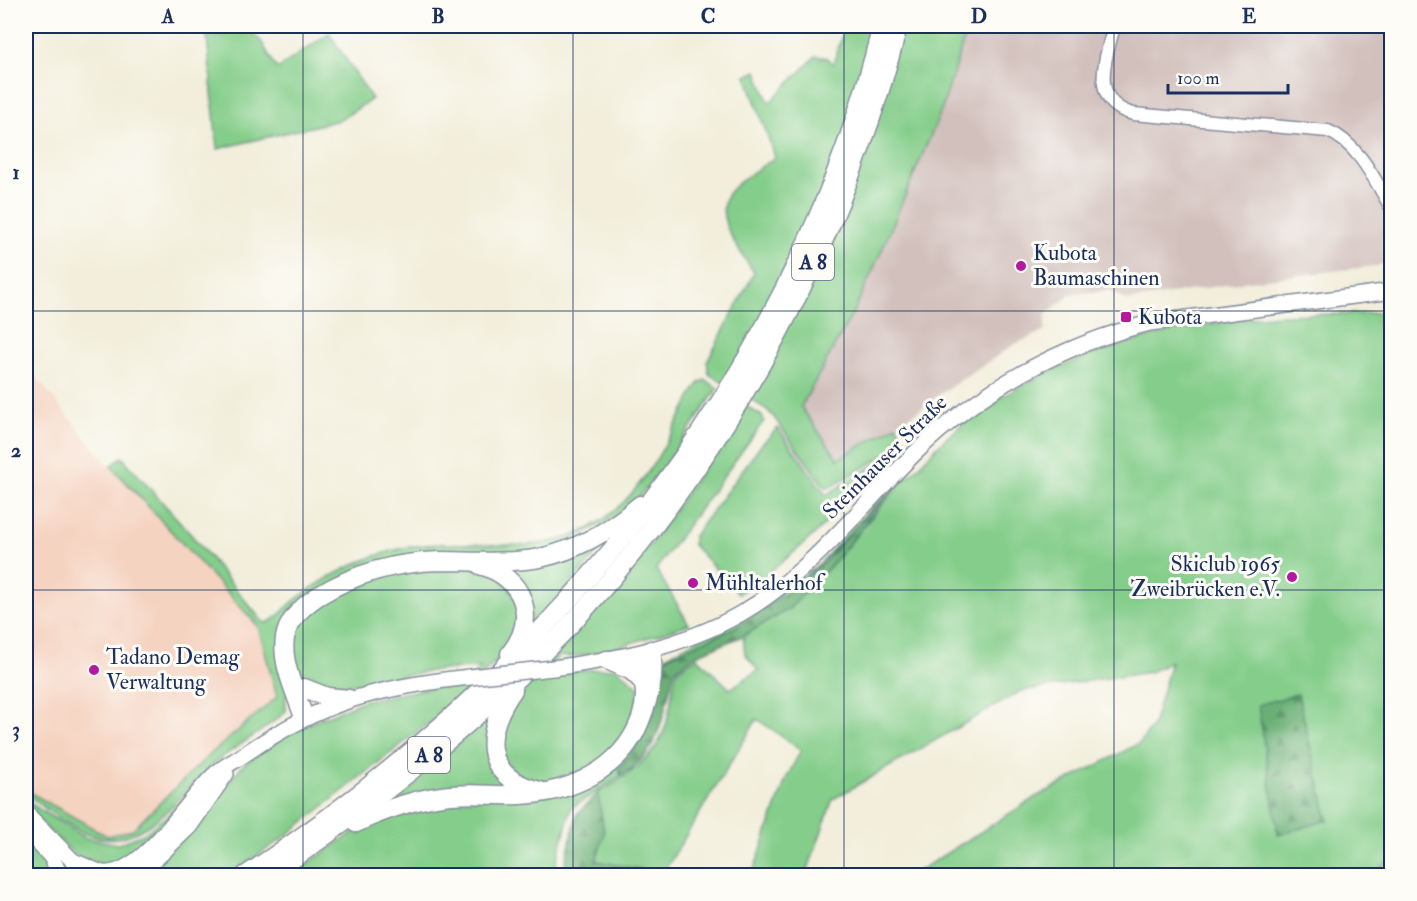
<svg xmlns="http://www.w3.org/2000/svg" width="1417" height="901" font-family="'IM FELL Double Pica',serif">
<defs>
<pattern id="forest-firs" width="22" height="20" patternUnits="userSpaceOnUse" patternTransform="scale(1.5)"><rect width="22" height="20" fill="#6bb076"/><path d="M5 1l3.5 6h-7zM16 11l3.5 6h-7z" fill="#579064"/></pattern>
</defs>
<rect width="100%" height="100%" fill="#fdfcf7"/>
<filter id="ink" filterUnits="userSpaceOnUse"><feTurbulence type="fractalNoise" baseFrequency=".0167" numOctaves="2"/><feDisplacementMap in="SourceGraphic" scale="12" xChannelSelector="R" yChannelSelector="G"/><feConvolveMatrix kernelMatrix="1 2 1 2 8 2 1 2 1" color-interpolation-filters="sRGB"/></filter>
<filter id="wash" filterUnits="userSpaceOnUse"><feTurbulence type="fractalNoise" baseFrequency=".008" numOctaves="4" result="noise"/><feDisplacementMap in="SourceGraphic" scale="24" xChannelSelector="R" yChannelSelector="G"/><feGaussianBlur stdDeviation="1.35" result="paint"/><feColorMatrix in="noise" values="0 0 0 0 0 0 0 0 0 0 0 0 0 0 0 0 0 1.4 0 .05"/><feComposite in="paint" operator="in"/></filter>
<g filter="url(#wash)">
<rect width="100%" height="100%" fill="#f2eedb"/>
<!-- built -->
<polygon fill="#f5d3c1" points="26,365 95,449 258,626 276,686 277,697 269,705 206,758 132,830 122,835 107,836 88,827 26,790"/>
<!-- industrial -->
<polygon fill="#d1c0bc" points="968,26 1381,26 1391,40 1391,261 1376,266 1250,281 1126,301 1110,290 1070,295 1046,314 1045,331 1015,344 943,392 911,416 838,459 801,407 855,309 878,259 942,110"/>
<!-- green -->
<g fill="#84cd8a" stroke="#507e74" stroke-width="1.5">
<path d="M845,26h123l-26,83 -64,150 -23,50 -54,98 37,52 59,-34 10,20h-4l-77,44 -53,-73 -7,-7 -57,-35 -2,-12 47,-89c-14,-24 -48,-61 -20,-86 12,-11 28,-20 41,-30l-29,-81 11,-5 12,32 47,-47 12,2 5,6z"/>
<polygon points="247,29 261,41 277,69 329,33 372,99 340,120 217,149 207,36"/>
<path d="M1391,311l1,331 -6,30h6l-1,189 -23,15 -456,-1 124,-78 104,-54 13,-18 18,-63 -21,10 -129,19 -188,108 -27,76h-54l34,-96 15,-29 -44,-31 -95,156 -66,-14 8,-27 -6,-41c30,-18 60,-35 69,-72 4,-16 5,-34 10,-50l20,-14 33,32 28,-19 -13,-16 -2,-18 46,-27 39,-40 76,-90c13,-8 19,-17 29,-28 19,-20 41,-36 64,-51 79,-49 179,-75 272,-84 41,-4 82,1 122,-5z"/>
<path d="M705,380l13,8 -60,88 -34,37 -81,41 -129,4 -123,54 1,81 -6,3v15c-20,20 -49,33 -71,52 -35,31 -74,93 -128,71 -22,-9 -42,-27 -61,-40v-4l81,46 25,-6 74,-72 71,-61 -19,-71 -147,-160 11,-9 66,74 75,91 4,1c13,-6 20,-18 32,-26 30,-22 61,-38 96,-47 40,-10 82,-5 123,-5 101,0 135,-77 176,-154l6,-9z"/>
<path d="M746,406l16,10 2,5 -108,148 33,55c-22,8 -110,38 -129,32l-20,21 14,-1 2,-4 60,-4 23,19 -6,36 -28,39 -52,23 -32,-4 -26,-35 23,-55 57,-57 76,-90z"/>
<path d="M778,428l48,67 58,-36v5c-48,51 -86,90 -145,130l-46,-49v-8l68,-92z"/>
<polygon points="898,477 852,532 796,587 736,627 666,658 662,663 643,735 619,769 621,776 571,808 553,875 289,876 360,828 405,808 476,798 615,768 662,659 789,588 821,562"/>
<polygon points="619,528 531,630 499,565"/>
<polygon points="467,566 500,576 521,606 506,652 445,710 282,839 228,875 146,876 243,765 295,729 366,700 459,683 459,687 462,687 481,667 431,671 328,688 317,682 304,680 292,659 294,628 322,600 382,574"/>
<polygon points="493,712 489,735 518,787 378,808"/>
<path d="M202,781c-23,34 -56,70 -94,86l-33,-12 -39,-37 -10,-17 60,37 32,6 26,-10 23,-18z"/>
<polygon points="26,837 55,875 26,875"/>
</g>
<!-- forest -->
<g fill="url(#forest-firs)" stroke="#43706a" stroke-width="1.5">
<path d="M904,476l-76,93 -39,40 -46,27 -47,19 -21,15c-14,44 -10,79 -54,106l-2,-7 24,-34 19,-72 4,-5 70,-31 60,-40 28,-25z"/>
<polygon points="1298,694 1328,820 1278,835 1258,705"/>
<polygon points="598,793 604,834 596,861 642,869 640,875 562,875 577,814"/>
</g>
</g>
<g filter="url(#ink)">
<g fill="none" stroke-linecap="round" stroke-linejoin="round">
<!-- minor casing -->
<g stroke="#868e9c" stroke-width="15">
<path id="minor" d="M1114,26c-8,32 -26,76 19,88l195,17c30,12 48,51 64,78"/>
</g>
<!-- major casing -->
<g stroke="#868e9c" stroke-width="18">
<g id="major">
<path d="M553,668c65,-9 129,-21 187,-54 70,-40 117,-104 174,-160 65,-64 147,-109 236,-131l242,-32"/>
<polyline points="26,813 73,861 108,876"/>
<polyline points="26,830 51,857 61,876"/>
<path d="M102,873c40,5 87,-76 113,-99 9,-8 20,-13 30,-20 77,-53 134,-67 225,-77"/>
<polyline points="138,876 190,826 226,774"/>
</g>
</g>
<!-- highway casing -->
<g stroke="#868e9c" stroke-width="21">
<g id="highway">
<path d="M480,565c44,12 59,53 30,89"/>
<polyline points="607,660 632,671 643,682"/>
<polyline points="304,688 327,697 349,699"/>
<path d="M513,690c-29,42 -33,87 27,101"/>
<path d="M304,717c-8,-23 -23,-54 -19,-79 3,-19 18,-32 33,-42 36,-22 79,-34 122,-35 33,0 67,3 100,-3 38,-8 71,-28 100,-53"/>
<path d="M356,823c28,-13 55,-23 86,-27 26,-4 52,0 78,-1 50,-2 101,-25 120,-74 10,-25 15,-44 11,-71 -18,13 -6,27 -6,45 0,7 -1,13 -3,20"/>
<path d="M245,876c303,-201 549,-492 637,-850"/>
<path d="M268,876c114,-78 223,-164 316,-266 149,-165 259,-369 314,-584"/>
</g>
</g>
<!-- minor -->
<use href="#minor" stroke="#fff" stroke-width="12"/>
<!-- major -->
<use href="#major" stroke="#fff" stroke-width="15"/>
<!-- highway -->
<use href="#highway" stroke="#fff" stroke-width="18"/>
<!-- major-bridge casing -->
<g stroke="#868e9c" stroke-width="18" stroke-linecap="butt">
<polyline id="major-bridge" points="470,677 553,668"/>
</g>
<!-- major-bridge -->
<use href="#major-bridge" stroke="#fff" stroke-width="15"/>
</g>
</g>
<!-- grid -->
<path fill="none" stroke="#1b2f5e" stroke-width="1.5" stroke-opacity="0.55" d="M303,26v850M573,26v850M844,26v850M1114,26v850M26,311h1366M26,590h1366"/>
<!-- markers -->
<g fill="#b5179e" stroke="#fdfcf7" stroke-width="2">
<circle cx="1021" cy="266" r="6"/>
<rect x="1120" y="311" width="12" height="12" rx="3"/>
<circle cx="1292" cy="577" r="6"/>
<circle cx="693" cy="583" r="6"/>
<circle cx="94" cy="670" r="6"/>
</g>
<g text-anchor="middle" dominant-baseline="central" stroke-width="6" stroke-linejoin="round" paint-order="stroke">
<!-- shield labels -->
<g fill="#fdfcf7" stroke="#5f6c8c" stroke-width="1.5">
<rect x="792" y="244" width="42" height="36" rx="4.5"/>
<rect x="408" y="737" width="42" height="36" rx="4.5"/>
</g>
<g font-size="21" font-weight="bold" fill="#1b2f5e">
<text x="813" y="262">A 8</text>
<text x="429" y="755">A 8</text>
</g>
<!-- poi labels -->
<g font-size="22" fill="#1b2f5e" stroke="#fdfcf7" text-anchor="start">
<text x="1033" y="253">Kubota<tspan x="1033" dy="25">Baumaschinen</tspan></text>
<text x="1138" y="317">Kubota</text>
<text x="1280" y="564" text-anchor="end">Skiclub 1965<tspan x="1280" dy="25">Zweibrücken e.V.</tspan></text>
<text x="705" y="583">Mühltalerhof</text>
<text x="106" y="657">Tadano Demag<tspan x="106" dy="25">Verwaltung</tspan></text>
</g>
<!-- street labels -->
<g font-size="22" fill="#1b2f5e" stroke="#fdfcf7">
<text transform="translate(885 457) rotate(-45)">Steinhauser Straße</text>
</g>
</g>
<!-- margin -->
<rect width="1417" height="901" fill="none" stroke="#fdfcf7" stroke-width="66"/>
<!-- scale -->
<path d="M1168 84v9h120v-9" fill="none" stroke="#1b2f5e" stroke-width="3"/>
<text x="1177" y="84" font-size="18" fill="#1b2f5e" stroke="#fdfcf7" stroke-width="4.5" paint-order="stroke">100 m</text>
<rect x="33" y="33" width="1351" height="835" fill="none" stroke="#1b2f5e" stroke-width="2"/>
<g font-size="20" text-anchor="middle" font-weight="bold" fill="#1b2f5e">
<text x="168" y="23">A</text>
<text x="438" y="23">B</text>
<text x="708" y="23">C</text>
<text x="979" y="23">D</text>
<text x="1249" y="23">E</text>
<text x="16" y="179">1</text>
<text x="16" y="457">2</text>
<text x="16" y="736">3</text>
</g>
</svg>
